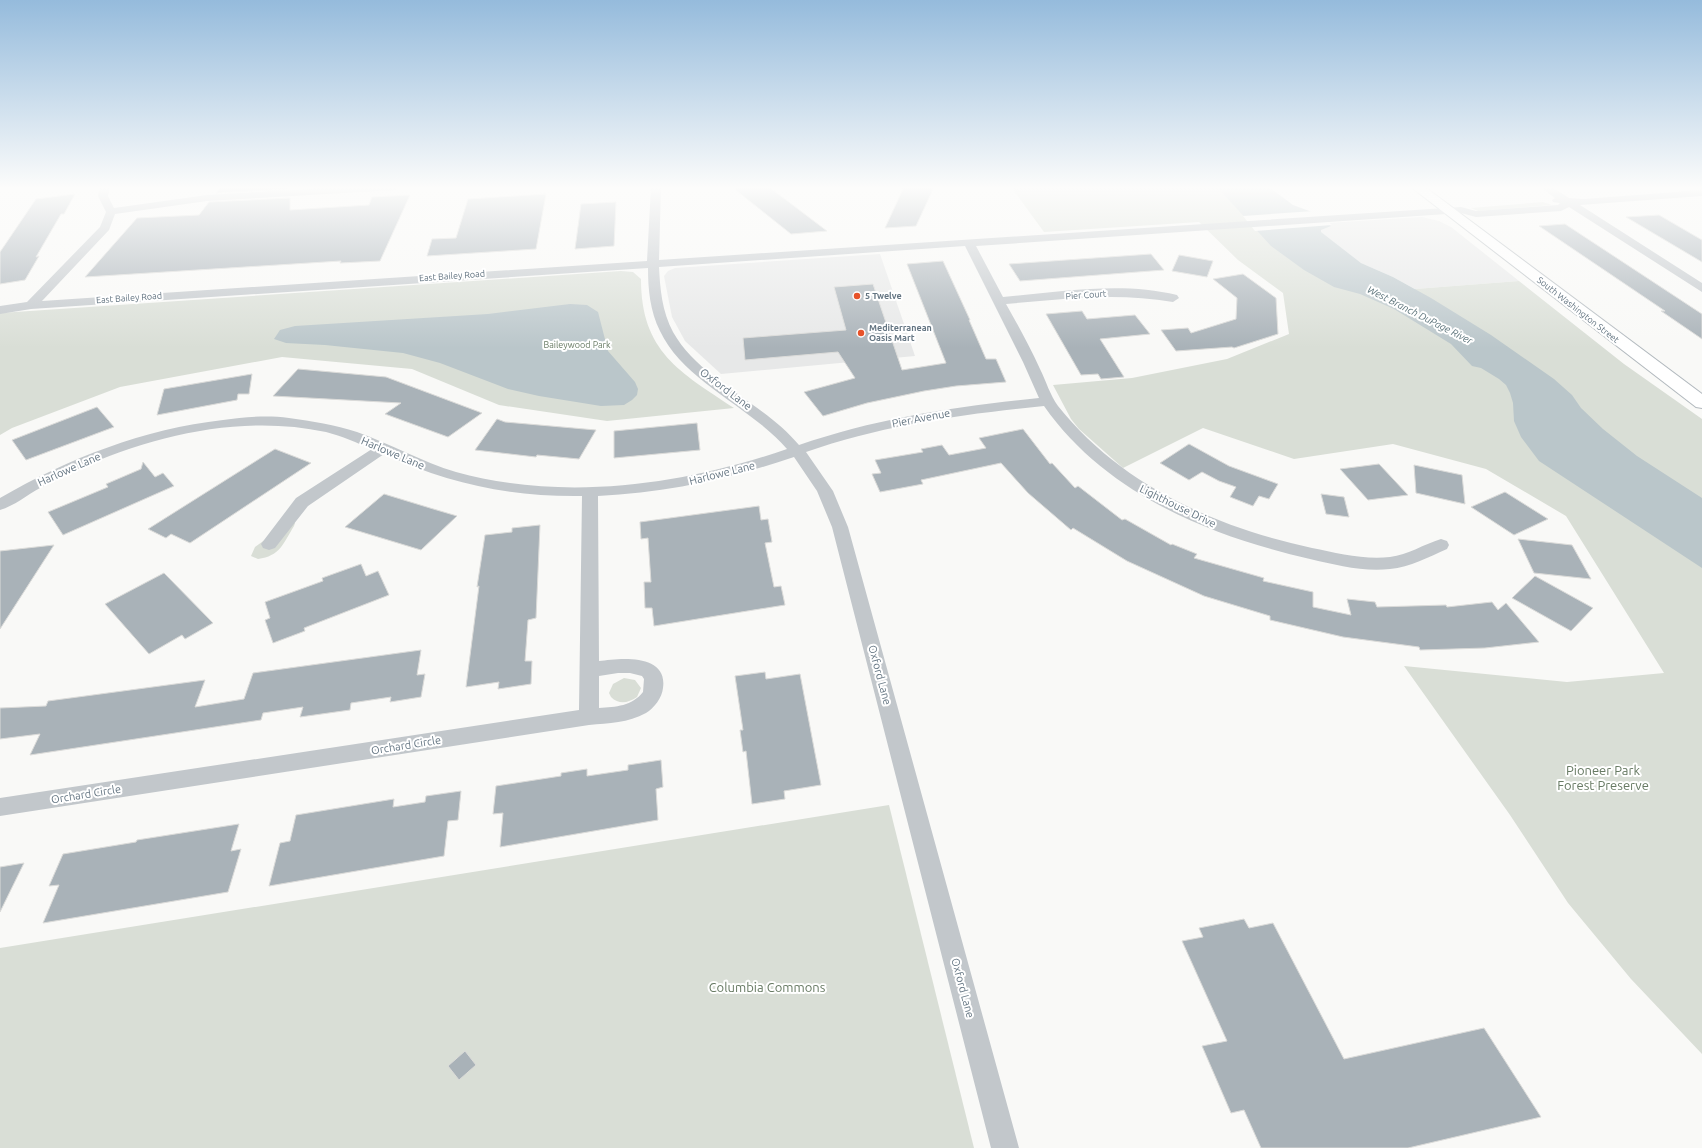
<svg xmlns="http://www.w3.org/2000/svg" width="1702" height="1148" font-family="Ubuntu,sans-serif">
<rect width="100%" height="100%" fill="#f9f9f7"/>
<!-- built -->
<g fill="#e7e8e8">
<polygon points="1422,217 1439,221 1451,227 1519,281 1415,289 1393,277 1361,263 1320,232 1321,230 1330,226 1327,223"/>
<polygon points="880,254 915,356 721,374 685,341 672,317 664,276 668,271 675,268"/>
</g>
<!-- green -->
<g fill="#d9ded6">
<polygon points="1011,187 1246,187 1367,287 1415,289 1519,281 1624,364 1702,419 1702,1054 1631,979 1568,903 1510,815 1404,666 1567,682 1664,673 1566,516 1486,469 1393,444 1294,459 1203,428 1123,468 1079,429 1071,419 1053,385 1132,378 1227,359 1289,334 1283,293 1238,260 1199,222 1044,232"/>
<polygon points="1543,202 1552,205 1478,211 1471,208"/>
<path d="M621,271l12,1 8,7c0,73 39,93 93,129l-127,13 -108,-16 -87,-36 -130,-12 -162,30 -108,41 -12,7v-122z"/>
<path d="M294,522l1,1 -1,3c-11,18 -14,30 -36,33l-7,-3 4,-9 33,-24z"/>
<path d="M624,678l11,2 6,8 -4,9c-9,6 -18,8 -26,0l-2,-4 4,-9z"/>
<polygon points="889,805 974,1148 0,1148 0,948"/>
</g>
<!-- water -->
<g fill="#bac6ca">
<polygon points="1217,187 1269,187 1293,205 1312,212 1331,226 1321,230 1321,232 1361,263 1393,277 1431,298 1491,335 1554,379 1572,395 1581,408 1603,429 1637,456 1702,498 1702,568 1539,461 1521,437 1514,421 1513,403 1510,393 1506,385 1499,379 1481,368 1472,366 1451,344 1394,309 1360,294 1334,287 1304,270 1271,246"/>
<polygon points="570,304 587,305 598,312 608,351 635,382 638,389 637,395 632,400 624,405 601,406 539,396 508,389 440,363 403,353 325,345 286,343 274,339 280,330 295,326 488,314"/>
</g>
<!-- pier -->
<polygon fill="#f9f9f7" points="1314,211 1332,225 1255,231 1243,216"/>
<!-- building -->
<g fill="#a9b2b8" stroke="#dbdbd9">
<polygon points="221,187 289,187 289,189 216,193"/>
<polygon points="732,187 769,187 827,231 791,234"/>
<polygon points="904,187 934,187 916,226 885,228"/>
<polygon points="75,194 64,214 61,214 36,257 39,256 25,280 0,284 0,252 36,199"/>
<polygon points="546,194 536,249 427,256 432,239 456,238 468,199"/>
<polygon points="410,195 380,261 340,263 341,261 85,277 137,218 199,215 209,202 290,198 290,210 369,205 372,197"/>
<polygon points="616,202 614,246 575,249 581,204"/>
<polygon points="1659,215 1702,240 1702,262 1626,217"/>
<polygon points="1565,224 1702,314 1702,339 1661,311 1665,311 1539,226"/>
<polygon points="1151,254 1164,270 1020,281 1009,264"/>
<polygon points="1179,255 1213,261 1207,277 1172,271"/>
<polygon points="943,261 970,320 969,320 986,359 996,359 1006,382 956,386 924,391 867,403 823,416 804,392 855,378 838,352 745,360 743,338 846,330 834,287 873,284 902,370 946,363 907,264"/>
<polygon points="1243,274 1276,298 1278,334 1234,348 1232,347 1176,351 1161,330 1188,328 1191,333 1236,319 1237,298 1213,279"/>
<polygon points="1082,311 1087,319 1135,315 1150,334 1100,339 1124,377 1101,379 1098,374 1081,375 1046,314"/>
<polygon points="298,369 386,377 482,413 448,437 385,414 401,403 273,396"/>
<polygon points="252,374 249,394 238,394 237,400 157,415 164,389"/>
<polygon points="97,407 114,427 26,460 12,440"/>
<polygon points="497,419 505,422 596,430 579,459 537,455 536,457 475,450"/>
<polygon points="697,423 700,450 614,458 614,431"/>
<polygon points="1023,429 1050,464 1052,463 1075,488 1078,486 1122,520 1125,519 1171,545 1172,544 1197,554 1194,558 1264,578 1263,581 1313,592 1313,607 1351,615 1347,599 1375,602 1377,607 1446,605 1447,607 1492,602 1498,610 1506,603 1539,642 1485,648 1420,650 1419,647 1343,637 1270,620 1270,616 1204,596 1127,561 1073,528 1071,530 1028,493 1001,463 921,480 923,484 880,492 872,474 881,473 875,460 923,452 921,449 942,445 949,455 986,448 979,438"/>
<polygon points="1189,444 1229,466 1278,484 1269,499 1259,496 1253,506 1230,497 1236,487 1219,481 1202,472 1189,480 1160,463"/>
<polygon points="275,449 311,463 190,543 171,534 166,538 148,529"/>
<polygon points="143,462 155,477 163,473 174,486 63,535 48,512 108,487 106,484 141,469"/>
<polygon points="1379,464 1408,495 1368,500 1340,469"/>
<polygon points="1414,465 1462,475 1465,504 1416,493"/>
<polygon points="1505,492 1548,519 1514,535 1471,507"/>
<polygon points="384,494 430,508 457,516 421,550 345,527"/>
<polygon points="1321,494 1344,497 1349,517 1326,514"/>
<polygon points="759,506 761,520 768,519 772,542 765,543 774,587 781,586 785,605 654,626 652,608 645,608 644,582 651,582 648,538 641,539 640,522"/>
<polygon points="540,525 536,618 528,620 525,661 532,661 531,684 498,689 499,682 466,687 479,586 477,587 485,535 512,532 512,528"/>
<polygon points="1518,539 1572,545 1591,579 1534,573"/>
<polygon points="54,545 0,629 0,551"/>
<polygon points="361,564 366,576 378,571 389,595 304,628 305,631 273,643 265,620 270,618 265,602 323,581 322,578"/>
<polygon points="164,573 213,623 185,639 182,635 149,654 105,604"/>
<polygon points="1535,576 1593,608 1571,631 1512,598"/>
<polygon points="421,650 417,675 425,674 421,697 390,702 391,697 351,703 350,710 300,717 303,707 263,713 261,720 30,755 40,734 0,739 0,708 46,706 48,701 205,680 195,707 244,699 253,673"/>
<polygon points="765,672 766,679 800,674 821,785 784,791 785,799 752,804 746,751 743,752 740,730 743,730 735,676"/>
<polygon points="661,760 663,787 656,789 658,820 500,847 503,813 493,814 496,786 561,776 561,773 587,769 587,776 628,770 628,765"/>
<polygon points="461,791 458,820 448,821 444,856 269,886 280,843 290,841 296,815 394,799 393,807 425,802 426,796"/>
<polygon points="239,824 231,851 241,849 228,892 43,923 59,885 49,886 63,854 136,842 137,840"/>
<polygon points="24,863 0,912 0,867"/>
<polygon points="1244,919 1249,928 1273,923 1344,1059 1484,1028 1541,1117 1408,1148 1261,1148 1244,1110 1231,1113 1202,1046 1227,1041 1182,941 1203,937 1199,928"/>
<polygon points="465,1051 476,1065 459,1080 448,1066"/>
</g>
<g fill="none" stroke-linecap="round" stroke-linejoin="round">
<!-- secondary casing -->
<g stroke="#b2b9be" stroke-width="2">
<polygon id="secondary" points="1411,187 1425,187 1702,394 1702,408 1696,407"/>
</g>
<!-- street -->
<path fill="#c2c7cb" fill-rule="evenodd" d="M100,187h10l-2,9 6,12 93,-13 135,-8h58l-5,3 -188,11 -92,13 -6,16 -67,71 605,-40 4,-74h10l-2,73 802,-53 15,4 82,-6 2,-2 -7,-1 -1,-2 3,-2 -15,-11h12l17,11 15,1 118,-9v6l-122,9 122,78v9l-133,-85 -8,4 -85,6 -15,-4 -485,33 27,51c57,-5 118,-16 174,-2l2,3 -6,4c-56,-10 -111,-3 -167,2 12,21 24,43 34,65 6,12 10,26 18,37 63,79 157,121 254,142 25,5 52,12 78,9 18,-2 34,-13 51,-18l6,2 2,4 -2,4c-18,8 -37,18 -57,20 -27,3 -54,-4 -80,-10 -101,-23 -205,-66 -266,-153 -81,8 -161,19 -238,46l27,39 15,36 171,621h-28l-159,-621 -15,-36 -23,-34c-65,22 -128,36 -196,39l1,165c21,-3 69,-8 64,27 -1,10 -9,20 -17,25 -18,10 -37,10 -57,12l-589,91v-18l579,-88 3,-214c-71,1 -133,-12 -198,-42l-76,52 -33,42 -6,2 -6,-2 -2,-4 35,-46 76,-49c-15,-6 -30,-13 -46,-17 -83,-18 -172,3 -248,37 -13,6 -26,13 -38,19 -13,7 -26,18 -40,22v-12c69,-40 144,-69 223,-78 21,-3 44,-5 66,-2 23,3 46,7 68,14 34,12 65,30 99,40 108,30 227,13 331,-23 -37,-43 -103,-67 -127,-118 -10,-20 -12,-42 -12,-63l-617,41 -31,5v-8l27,-4 73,-75 6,-15 -8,-16zM965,246l58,116 16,36c-81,8 -162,20 -240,47 -36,-43 -99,-65 -126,-113 -11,-20 -13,-44 -14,-65zM618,673h12l12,3 2,3 -1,13c-11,14 -27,15 -44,16v-32z"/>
<!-- secondary -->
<use href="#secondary" fill="#fff" fill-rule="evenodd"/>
</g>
<!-- sky -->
<linearGradient id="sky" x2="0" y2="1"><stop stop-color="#95bbdc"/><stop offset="0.54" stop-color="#fcfcfb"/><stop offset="1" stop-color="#fcfcfb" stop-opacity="0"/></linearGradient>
<rect width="1702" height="348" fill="url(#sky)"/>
<!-- markers -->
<g fill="#e75229" stroke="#fff" stroke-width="1.5">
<circle cx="857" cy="296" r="4"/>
<circle cx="861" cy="333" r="4"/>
</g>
<g text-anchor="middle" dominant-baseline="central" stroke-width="4" stroke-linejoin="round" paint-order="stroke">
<!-- far-street labels -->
<g font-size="9" fill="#647582" stroke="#fff">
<text transform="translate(452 276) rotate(-4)">East Bailey Road</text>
<text transform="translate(1086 295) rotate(-4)">Pier Court</text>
<text transform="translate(129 298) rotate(-4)">East Bailey Road</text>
<text transform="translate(1578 310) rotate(38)">South Washington Street</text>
</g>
<!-- far-poi labels -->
<g font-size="9" font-weight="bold" fill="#647582" stroke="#fff" text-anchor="start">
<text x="865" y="296">5 Twelve</text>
<text x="869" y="328">Mediterranean<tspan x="869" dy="10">Oasis Mart</tspan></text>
</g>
<!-- far-park labels -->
<g font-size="9" fill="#677a63" stroke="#fff">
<text x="577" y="345">Baileywood Park</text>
</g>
<!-- far-water labels -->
<g font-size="10" font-style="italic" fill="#5e757c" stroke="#fff">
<text transform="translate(1420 315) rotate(27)">West Branch DuPage River</text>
</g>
<!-- street labels -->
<g font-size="11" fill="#647582" stroke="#fff">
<text transform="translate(726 389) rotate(37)">Oxford Lane</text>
<text transform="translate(921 418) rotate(-11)">Pier Avenue</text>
<text transform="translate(393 453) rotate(23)">Harlowe Lane</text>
<text transform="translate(69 469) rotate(-24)">Harlowe Lane</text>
<text transform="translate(722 473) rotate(-14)">Harlowe Lane</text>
<text transform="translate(1178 506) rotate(26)">Lighthouse Drive</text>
<text transform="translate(880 675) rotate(75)">Oxford Lane</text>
<text transform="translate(406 745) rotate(-9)">Orchard Circle</text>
<text transform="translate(86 794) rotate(-9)">Orchard Circle</text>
<text transform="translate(963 988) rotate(75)">Oxford Lane</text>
</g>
<!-- near-park labels -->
<g font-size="13" fill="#677a63" stroke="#fff">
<text x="1603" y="770">Pioneer Park<tspan x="1603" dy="15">Forest Preserve</tspan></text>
<text x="767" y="987">Columbia Commons</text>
</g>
</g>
</svg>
